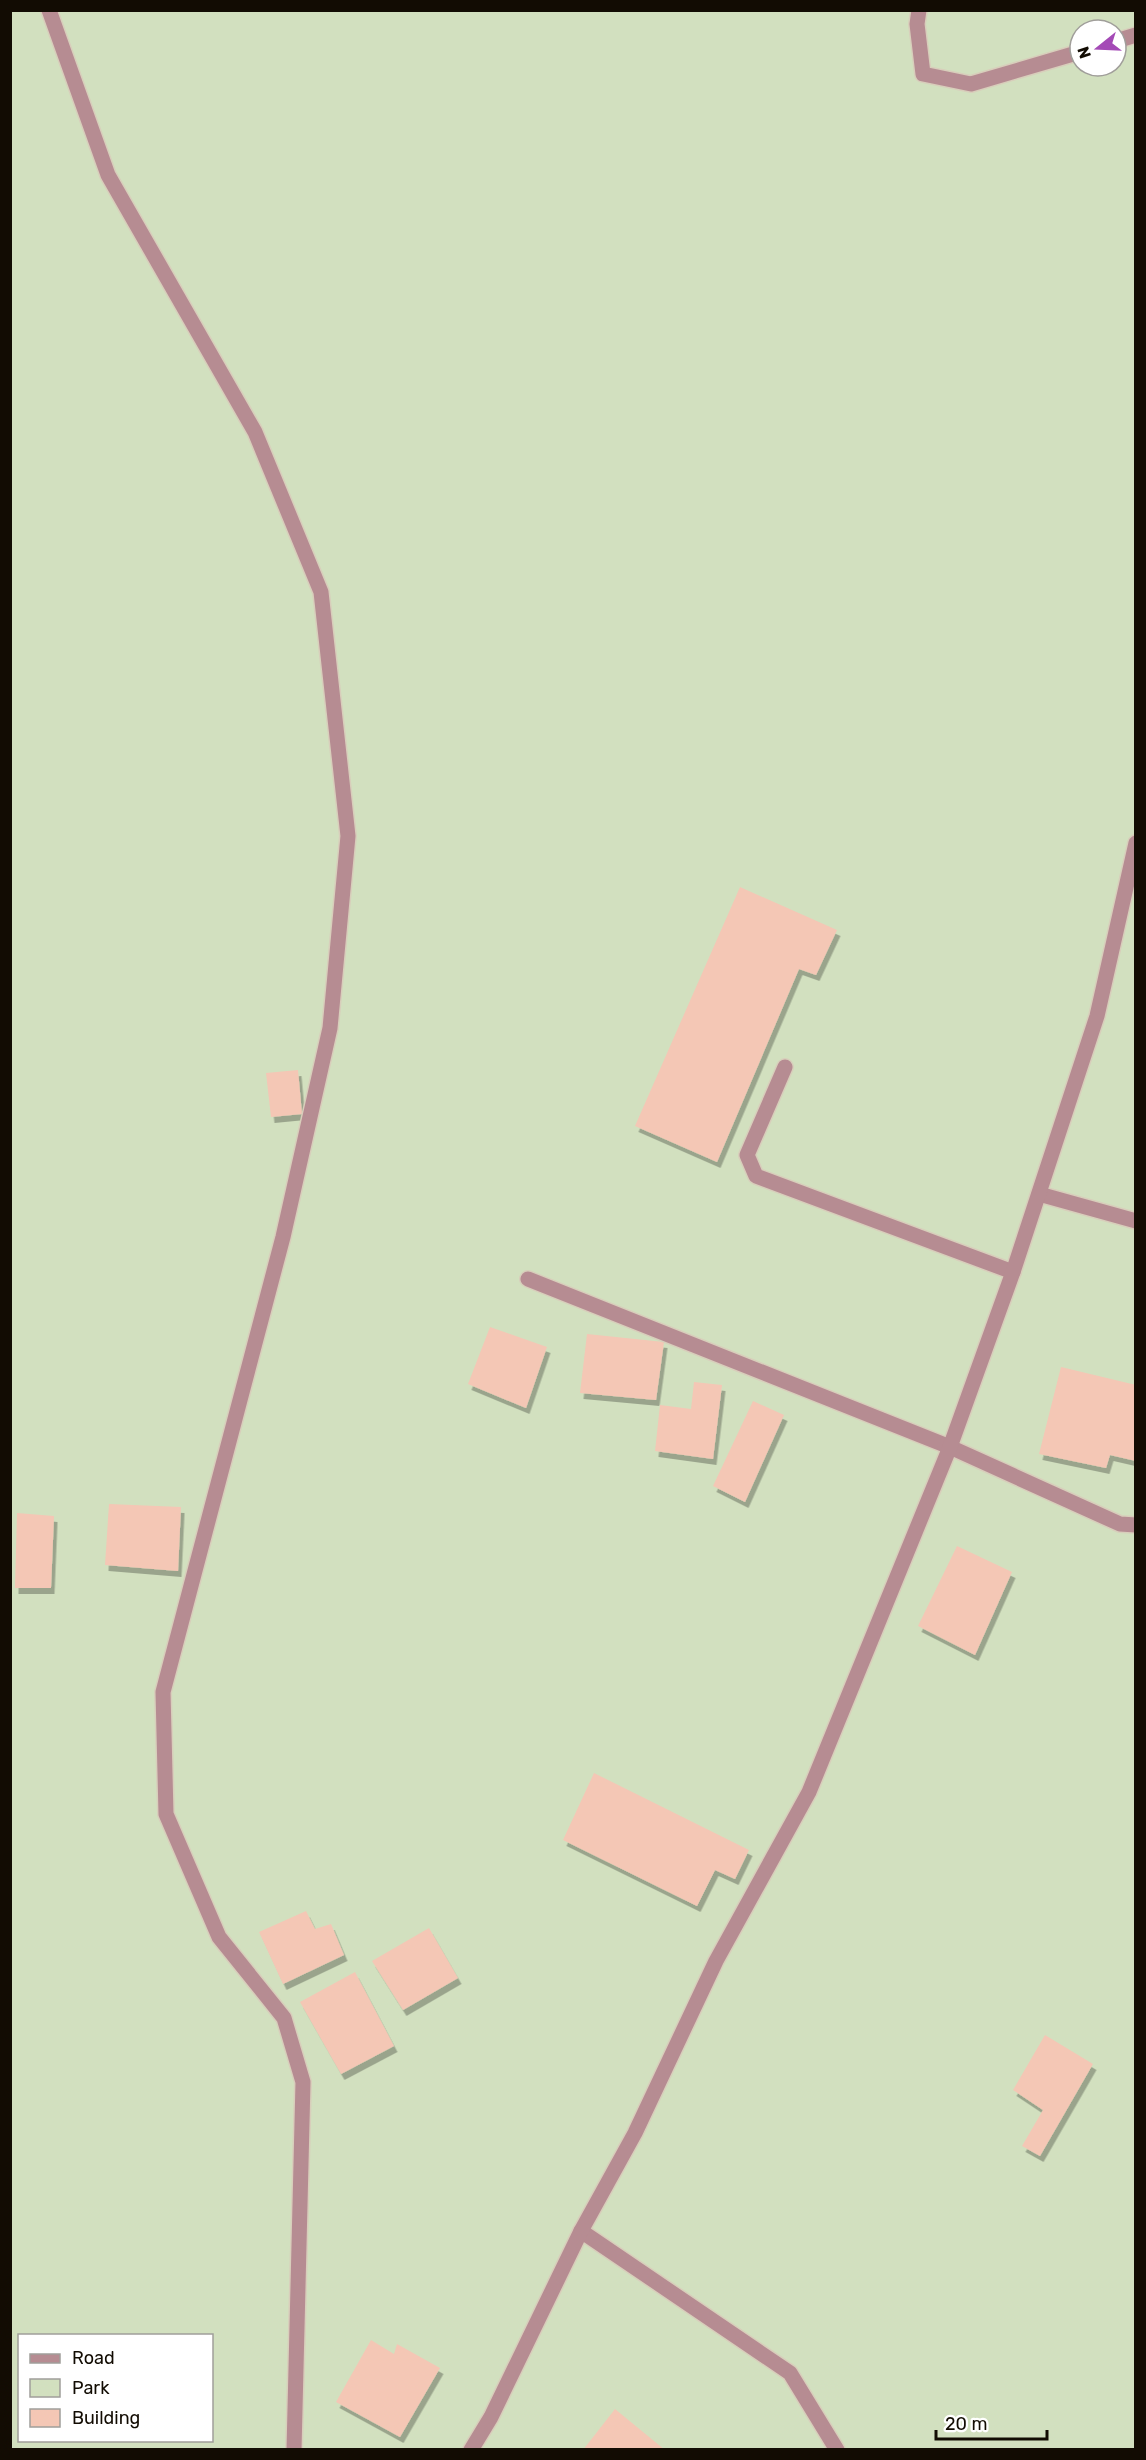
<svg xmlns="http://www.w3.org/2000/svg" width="1146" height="2460" font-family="Rubik,sans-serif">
<defs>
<filter id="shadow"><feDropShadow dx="3.5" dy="6" stdDeviation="0" flood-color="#0004"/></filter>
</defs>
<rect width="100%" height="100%" fill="#fef3de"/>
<!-- green -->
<path fill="#d2e0bf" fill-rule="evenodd" d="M11,11h1124v2438h-1124zM1080,30h36v36h-36zM20,2336h192v104h-192z"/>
<!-- building -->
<g fill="#f4c7b5" filter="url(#shadow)">
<polygon points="740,887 837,930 816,975 799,969 717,1162 635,1126"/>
<polygon points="298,1070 302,1114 271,1117 266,1073"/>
<polygon points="490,1327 547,1347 526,1408 468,1384"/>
<polygon points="587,1334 664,1342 656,1400 580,1393"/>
<polygon points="1061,1367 1136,1385 1136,1461 1110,1455 1106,1468 1039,1454"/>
<polygon points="694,1382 722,1385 713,1459 655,1451 660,1405 691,1409"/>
<polygon points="753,1401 784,1415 745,1502 713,1486"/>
<polygon points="109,1504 181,1507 178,1571 105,1565"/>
<polygon points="17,1513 54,1516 51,1588 15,1588"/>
<polygon points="957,1546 1012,1572 975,1655 918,1626"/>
<polygon points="594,1773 749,1850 735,1879 715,1870 697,1906 563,1840"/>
<polygon points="306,1911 315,1929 331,1924 344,1955 283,1984 259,1932"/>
<polygon points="429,1928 458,1978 403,2010 372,1961"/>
<polygon points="355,1972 394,2046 341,2074 300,2002"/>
<polygon points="1045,2035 1093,2064 1040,2156 1022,2146 1043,2110 1013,2090"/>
<polygon points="371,2340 394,2354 397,2344 440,2368 400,2437 336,2402"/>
<polygon points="615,2409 665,2450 583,2450"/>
</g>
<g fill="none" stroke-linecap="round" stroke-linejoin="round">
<!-- minor casing -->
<g stroke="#d8cebb" stroke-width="18">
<g id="minor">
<polyline points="49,10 108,175 255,432 321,592 348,836 330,1028 283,1237 163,1692 166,1814 219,1937 284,2018 303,2082 294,2450"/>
<polyline points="919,10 917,24 923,74 971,84 1080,52"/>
<polyline points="1116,41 1136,35"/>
<polyline points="785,1067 747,1155 756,1176 1013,1272"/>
<polyline points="1039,1194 1136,1221"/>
<polyline points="528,1279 950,1447 1120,1524 1136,1525"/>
<polyline points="581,2231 790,2373 837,2450"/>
<polyline points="471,2450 491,2417 581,2231 635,2133 716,1961 809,1792 950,1447 1013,1272 1097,1016 1136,843"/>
</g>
</g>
<!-- minor -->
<use href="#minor" stroke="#b68c92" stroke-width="15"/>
</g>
<!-- border -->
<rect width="1146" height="2460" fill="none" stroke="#120c03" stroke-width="24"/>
<!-- legend -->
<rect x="18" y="2334" width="195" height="108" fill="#ffffff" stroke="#a09e9a" stroke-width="1.5"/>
<rect x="30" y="2354" width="30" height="9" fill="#b68c92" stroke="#a09e9a" stroke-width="1.5"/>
<text x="72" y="2364" font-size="18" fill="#120c03">Road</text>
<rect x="30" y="2379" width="30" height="18" fill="#d2e0bf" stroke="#a09e9a" stroke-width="1.5"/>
<text x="72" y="2394" font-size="18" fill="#120c03">Park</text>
<rect x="30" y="2409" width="30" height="18" fill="#f4c7b5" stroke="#a09e9a" stroke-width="1.5"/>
<text x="72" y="2424" font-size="18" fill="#120c03">Building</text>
<!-- north arrow -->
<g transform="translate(1098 48) rotate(252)"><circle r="28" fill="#ffffff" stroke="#a09e9a" stroke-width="1.5"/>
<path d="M0-4.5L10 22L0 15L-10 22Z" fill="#a44ab6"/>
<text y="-9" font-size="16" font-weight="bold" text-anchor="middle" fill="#120c03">N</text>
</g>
<!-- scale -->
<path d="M936 2430v9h111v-9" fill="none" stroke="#120c03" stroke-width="3"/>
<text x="945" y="2430" font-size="18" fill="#120c03" stroke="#ffffff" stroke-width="4.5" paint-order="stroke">20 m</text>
</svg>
